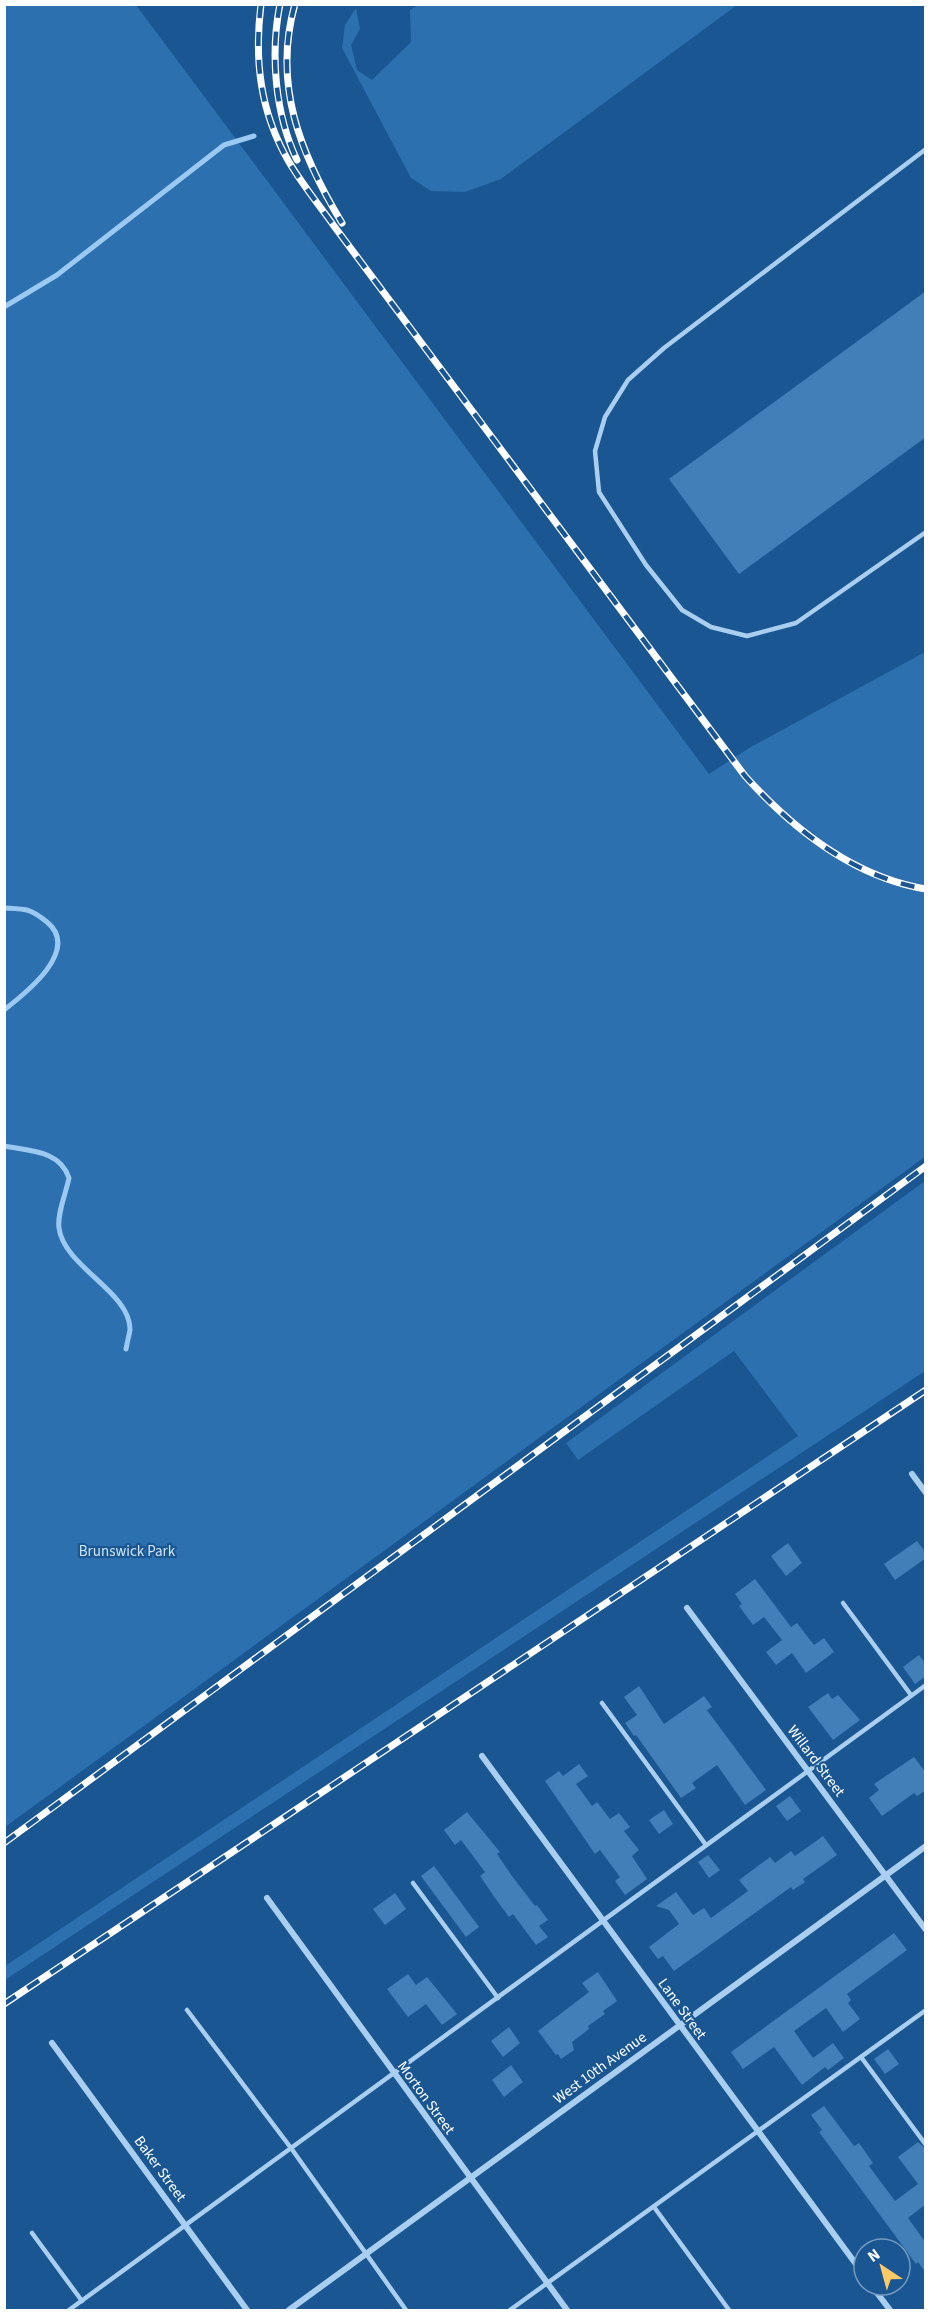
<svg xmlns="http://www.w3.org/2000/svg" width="930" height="2315" font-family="'Source Sans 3',sans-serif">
<rect width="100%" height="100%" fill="#195692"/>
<!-- green -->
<g fill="#2c70b0">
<polygon points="5,4 136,5 709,774 749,748 925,652 926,1156 5,1827"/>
<polygon points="418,5 418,4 737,5 501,179 465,192 431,191 411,178 342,48 345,25 356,8 360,29 351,45 357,70 372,80 411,42 410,10"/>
<polygon points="925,1181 925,1371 5,1980 5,1966 798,1436 734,1351 578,1460 566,1443"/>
</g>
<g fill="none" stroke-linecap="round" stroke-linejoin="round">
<!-- stream -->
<g stroke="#9cc9f1" stroke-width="5">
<polyline points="4,307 57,275 224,145 254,136"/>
<path d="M4,908c22,1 26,0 43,14 34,28 -21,71 -43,88"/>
<path d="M4,1146c25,5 56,4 65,32 -3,15 -12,36 -10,50 5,39 72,64 71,102 -1,6 -3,13 -4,19"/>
</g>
</g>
<!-- building -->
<g fill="#427fb9">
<polygon points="926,291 926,437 739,574 669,479"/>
<polygon points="917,1541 926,1553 926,1558 895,1580 884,1564"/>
<polygon points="788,1543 802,1563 786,1576 771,1556"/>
<polygon points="755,1579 791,1627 797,1623 814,1645 824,1638 834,1652 806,1673 792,1653 776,1665 766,1652 782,1640 764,1617 753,1625 739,1606 742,1604 735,1594"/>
<polygon points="919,1655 926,1664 926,1676 915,1684 903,1667"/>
<polygon points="639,1686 664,1724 704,1696 712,1707 707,1710 766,1790 745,1805 717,1765 692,1783 696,1788 681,1798 636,1735 634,1736 625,1723 637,1715 624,1697"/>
<polygon points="828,1693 832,1699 838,1695 860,1720 833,1740 808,1707"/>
<polygon points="914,1757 926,1773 926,1790 917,1796 914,1793 882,1816 869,1798 879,1790 874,1784"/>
<polygon points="579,1764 588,1776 576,1784 592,1806 597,1802 610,1819 619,1813 630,1827 624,1831 639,1850 632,1856 647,1879 625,1895 615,1881 620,1877 600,1850 595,1854 545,1781 559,1771 563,1776"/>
<polygon points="790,1796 801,1811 787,1821 776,1806"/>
<polygon points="664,1810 673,1824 659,1834 649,1820"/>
<polygon points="467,1812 500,1852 497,1854 512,1876 535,1906 537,1905 548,1920 539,1926 548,1937 536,1945 513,1914 509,1917 495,1898 480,1876 485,1872 461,1840 455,1845 444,1830"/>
<polygon points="823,1836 837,1855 803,1879 805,1882 793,1890 791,1887 674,1971 663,1956 658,1959 649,1947 679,1924 669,1910 656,1906 676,1892 693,1915 704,1908 711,1918 748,1891 739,1880 770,1857 775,1863 791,1851 795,1856"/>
<polygon points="708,1855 720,1870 709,1878 698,1862"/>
<polygon points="434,1866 479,1927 466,1937 421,1876"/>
<polygon points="395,1893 406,1909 385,1925 373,1909"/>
<polygon points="894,1933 907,1950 847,1994 851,2000 848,2003 860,2019 843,2032 826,2008 794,2031 813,2058 833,2043 844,2058 828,2070 825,2067 802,2085 774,2047 743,2069 731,2052"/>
<polygon points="598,1972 617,2001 603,2011 605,2014 588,2026 589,2029 572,2042 574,2050 561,2059 558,2054 556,2055 538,2031 589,1992 582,1983"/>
<polygon points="408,1974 416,1985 427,1977 457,2014 442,2025 426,2004 408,2017 387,1989"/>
<polygon points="509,2027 520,2043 503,2057 491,2041"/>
<polygon points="888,2049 899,2064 885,2074 874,2059"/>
<polygon points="511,2065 523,2082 504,2097 492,2080"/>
<polygon points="824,2106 854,2146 859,2143 873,2163 869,2166 895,2201 918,2184 898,2157 918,2142 926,2149 926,2204 908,2218 926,2243 926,2273 918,2262 916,2264 819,2132 822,2130 811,2115"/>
</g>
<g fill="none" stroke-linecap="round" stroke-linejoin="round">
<!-- service -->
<g stroke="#a9ceef" stroke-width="4.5">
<polyline points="926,149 664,348 628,380 605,417 595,451 599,492 646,565 682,610 711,627 747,636 796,623 926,532"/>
<polyline points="843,1603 911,1695"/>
<polyline points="602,1703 706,1845"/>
<polyline points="413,1883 498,1998"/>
<polyline points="187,2010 291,2148 406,2310"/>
<polyline points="861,2057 926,2145"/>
<polyline points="654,2207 729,2310"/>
<polyline points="32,2233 82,2301"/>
<polyline points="69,2310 926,1685"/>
<polyline points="510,2310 926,2010"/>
</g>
<!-- minor -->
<g stroke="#a9ceef" stroke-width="6">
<polyline points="912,1474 926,1493"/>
<polyline points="687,1608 926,1930"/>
<polyline points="482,1756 864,2275"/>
<polyline points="267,1898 567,2310"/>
<polyline points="52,2043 247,2310"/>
<polyline points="871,2285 890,2310"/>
<polyline points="289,2310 926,1846"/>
</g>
<!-- rail casing -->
<g stroke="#fff" stroke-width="7">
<g id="rail">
<path d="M261,4c-7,56 -1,108 28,158 13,22 30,43 45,64l411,550c48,53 108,101 181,113"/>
<path d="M280,4c-10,50 -5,110 17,156"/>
<path d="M295,4c-23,81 6,151 47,219"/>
<polyline points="4,1843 926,1166"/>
<polyline points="4,2004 926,1390"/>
</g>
</g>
<!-- rail -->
<use href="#rail" stroke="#195692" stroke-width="4.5" stroke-dasharray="14" stroke-linecap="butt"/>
</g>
<g text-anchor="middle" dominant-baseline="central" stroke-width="4.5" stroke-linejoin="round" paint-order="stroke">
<!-- park labels -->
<g font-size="15" fill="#d0e6fb" stroke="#195692">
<text x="127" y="1551">Brunswick Park</text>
</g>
<!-- street labels -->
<g font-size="15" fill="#fff" stroke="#195692">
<text transform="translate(816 1761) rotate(53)">Willard Street</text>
<text transform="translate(682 2009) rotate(54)">Lane Street</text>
<text transform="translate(600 2068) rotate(-36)">West 10th Avenue</text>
<text transform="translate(426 2098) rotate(54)">Morton Street</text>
<text transform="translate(160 2169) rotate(54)">Baker Street</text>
</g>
</g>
<!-- border -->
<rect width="930" height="2315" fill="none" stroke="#ffffff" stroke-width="12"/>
<!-- north arrow -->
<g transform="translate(882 2267) rotate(324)"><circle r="28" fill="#195692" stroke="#759abe" stroke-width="1.5"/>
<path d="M0-4.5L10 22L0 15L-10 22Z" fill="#ffc968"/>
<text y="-9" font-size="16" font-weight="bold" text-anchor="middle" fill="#ffffff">N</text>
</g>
</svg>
